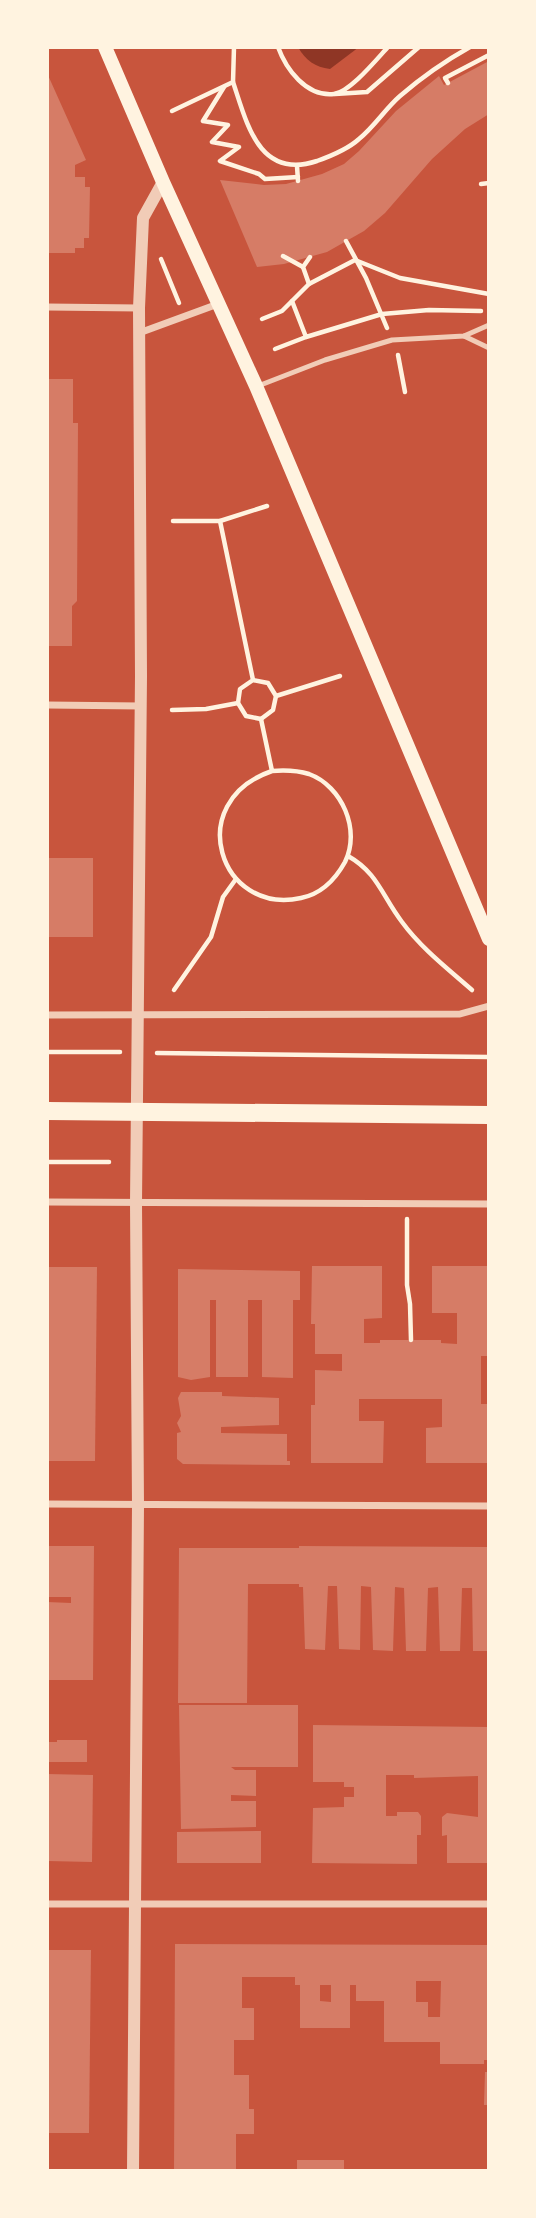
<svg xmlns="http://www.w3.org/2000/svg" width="536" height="2218" font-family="'Roboto Condensed',sans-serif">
<rect width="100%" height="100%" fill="#c8553d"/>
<!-- water -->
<path fill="#8f3625" d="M298,47h61l-29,22c-15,-2 -24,-8 -32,-22z"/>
<!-- building -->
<g fill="#d67c66" fill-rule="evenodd">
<polygon points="489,61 489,114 465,129 432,159 385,213 364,231 327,252 284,264 257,267 220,180 264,185 286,184 322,174 344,164 359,151 396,111 439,76 444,85"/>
<polygon points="47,73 86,160 75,165 75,177 85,177 85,187 90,187 89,238 84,238 84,248 75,248 75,253 47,253"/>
<polygon points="47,379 73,379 73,423 78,423 77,601 72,606 72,646 47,646"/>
<rect x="47" y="858" width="46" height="79"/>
<polygon points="312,1266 382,1266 382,1318 364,1319 364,1343 380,1343 380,1340 441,1340 441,1343 457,1344 457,1313 432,1313 432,1266 489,1266 489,1356 481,1356 481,1404 489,1404 489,1463 426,1463 426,1428 442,1427 442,1399 359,1399 359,1421 384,1421 383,1463 311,1463 311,1405 315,1405 315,1370 342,1371 342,1354 315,1354 315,1324 311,1324"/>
<polygon points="47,1267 97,1267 95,1461 47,1461"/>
<polygon points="178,1269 300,1271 300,1300 293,1300 293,1378 262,1377 262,1300 248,1300 248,1377 216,1377 216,1300 210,1300 210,1377 191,1380 178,1377"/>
<polygon points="181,1392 222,1392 222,1396 279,1398 279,1425 221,1427 221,1433 287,1434 287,1461 290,1461 290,1465 183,1464 177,1459 177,1433 181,1432 177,1423 181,1416 178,1398"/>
<polygon points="47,1546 94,1546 93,1680 47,1680 47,1602 71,1603 71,1597 47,1597"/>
<polygon points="299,1546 489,1547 489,1651 473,1651 472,1588 462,1588 460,1651 440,1651 438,1587 428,1588 426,1651 406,1651 404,1588 395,1587 393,1651 373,1650 371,1587 361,1586 360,1650 339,1649 337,1586 328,1586 325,1650 305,1649 303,1587 299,1587 299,1584 248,1584 247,1703 178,1703 179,1548 299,1548"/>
<polygon points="179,1705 298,1705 298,1767 231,1767 235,1770 256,1770 256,1796 231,1795 231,1801 256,1801 256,1827 181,1829"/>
<polygon points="313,1725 489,1727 489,1863 447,1863 447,1835 442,1836 442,1817 447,1813 478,1817 478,1776 414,1778 414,1775 386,1775 386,1816 397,1816 397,1812 418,1812 421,1816 421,1835 417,1835 417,1864 312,1863 313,1808 344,1807 344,1797 354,1797 354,1787 344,1787 344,1782 313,1782"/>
<polygon points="57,1740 87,1740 87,1762 47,1762 47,1742 57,1742"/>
<polygon points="47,1774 93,1775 92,1862 47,1861"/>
<polygon points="261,1831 261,1863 177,1863 177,1832"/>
<path d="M175,1944l314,1v115h-5v4h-44v-22h-56v-41h-28v-16h-6v43h-50v-43h-5v-8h-53v31h12v32h-20v35h15v34h5v25h-18v37h-62zM416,1981h25l-1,36h-12v-15h-12zM320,1985h11v17l-11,-1z"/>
<polygon points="47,1950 91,1950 89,2133 47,2133"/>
<polygon points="485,2072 489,2072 489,2105 484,2105"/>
<rect x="297" y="2160" width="47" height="11"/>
</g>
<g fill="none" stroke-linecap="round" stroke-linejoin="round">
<!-- path -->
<g stroke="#fff3e0" stroke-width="4.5">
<path d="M278,47c8,22 28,50 56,47 16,-2 42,-34 54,-47"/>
<path d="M233,82c14,42 26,98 84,79 14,-5 31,-12 42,-22 16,-13 26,-30 41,-43 22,-19 45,-35 70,-49"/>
<polyline points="448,83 445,78 489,55"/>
<polyline points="224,87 203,121 228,125 212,142 239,147 220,161 259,174 265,179 298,177"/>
<polyline points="335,94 367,92 419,47"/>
<polyline points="172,111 233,82 234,47"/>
<polyline points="297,166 298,181"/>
<polyline points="481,184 489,183"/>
<polyline points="346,241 366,278 387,328"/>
<polyline points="283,256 303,267"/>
<polyline points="161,259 179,303"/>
<polyline points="309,284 303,267 310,257"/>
<polyline points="292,301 306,337 382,314 429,310 481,311"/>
<polyline points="262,319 282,311 309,284 355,260 400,278 489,294"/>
<polyline points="275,349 306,337"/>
<polyline points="398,355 405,392"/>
<polyline points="173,521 220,521 267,506"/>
<polyline points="220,521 253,680 268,683 276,696 273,710 261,719 246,716 238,703 240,689 253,680"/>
<polyline points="276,696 340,676"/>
<polyline points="172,710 206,709 238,703"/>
<path d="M261,719l11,52c13,-1 24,-1 37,3 33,12 52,56 36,88 -10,18 -24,32 -44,36 -81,18 -119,-96 -29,-127"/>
<path d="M348,856c30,17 34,40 54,66 19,26 46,47 70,68"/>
<polyline points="174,990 211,937 223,897 236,879"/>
<polyline points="47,1052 120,1052"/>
<polyline points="157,1053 489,1057"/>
<polyline points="47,1162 109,1162"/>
<polyline points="407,1219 407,1285 410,1304 411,1340"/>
</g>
<!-- service -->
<g stroke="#f1ccb7" stroke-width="5">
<polyline points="464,336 489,348"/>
<polyline points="258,386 325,360 392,340 464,336 489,325"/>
</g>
<!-- minor -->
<g stroke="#f1ccb7" stroke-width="7">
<polyline points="47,307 139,308"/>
<polyline points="139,333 218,304"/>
<polyline points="47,705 141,706"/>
<polyline points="47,1015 460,1014 489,1006"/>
<polyline points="47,1202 489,1204"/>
<polyline points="47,1504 489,1506"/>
<polyline points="47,1904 489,1904"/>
</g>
<!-- tertiary -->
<polyline stroke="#f1ccb7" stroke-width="12" points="133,2171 138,1505 136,1203 141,676 139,308 143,218 163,182"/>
<!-- secondary -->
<polyline stroke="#fff3e0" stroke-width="14" points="105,47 163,182 256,386 489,939"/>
<!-- primary -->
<polyline stroke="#fff3e0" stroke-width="18" points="47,1111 489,1115"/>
</g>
<!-- border -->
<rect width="536" height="2218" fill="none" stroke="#fff3e0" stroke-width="98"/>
</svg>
